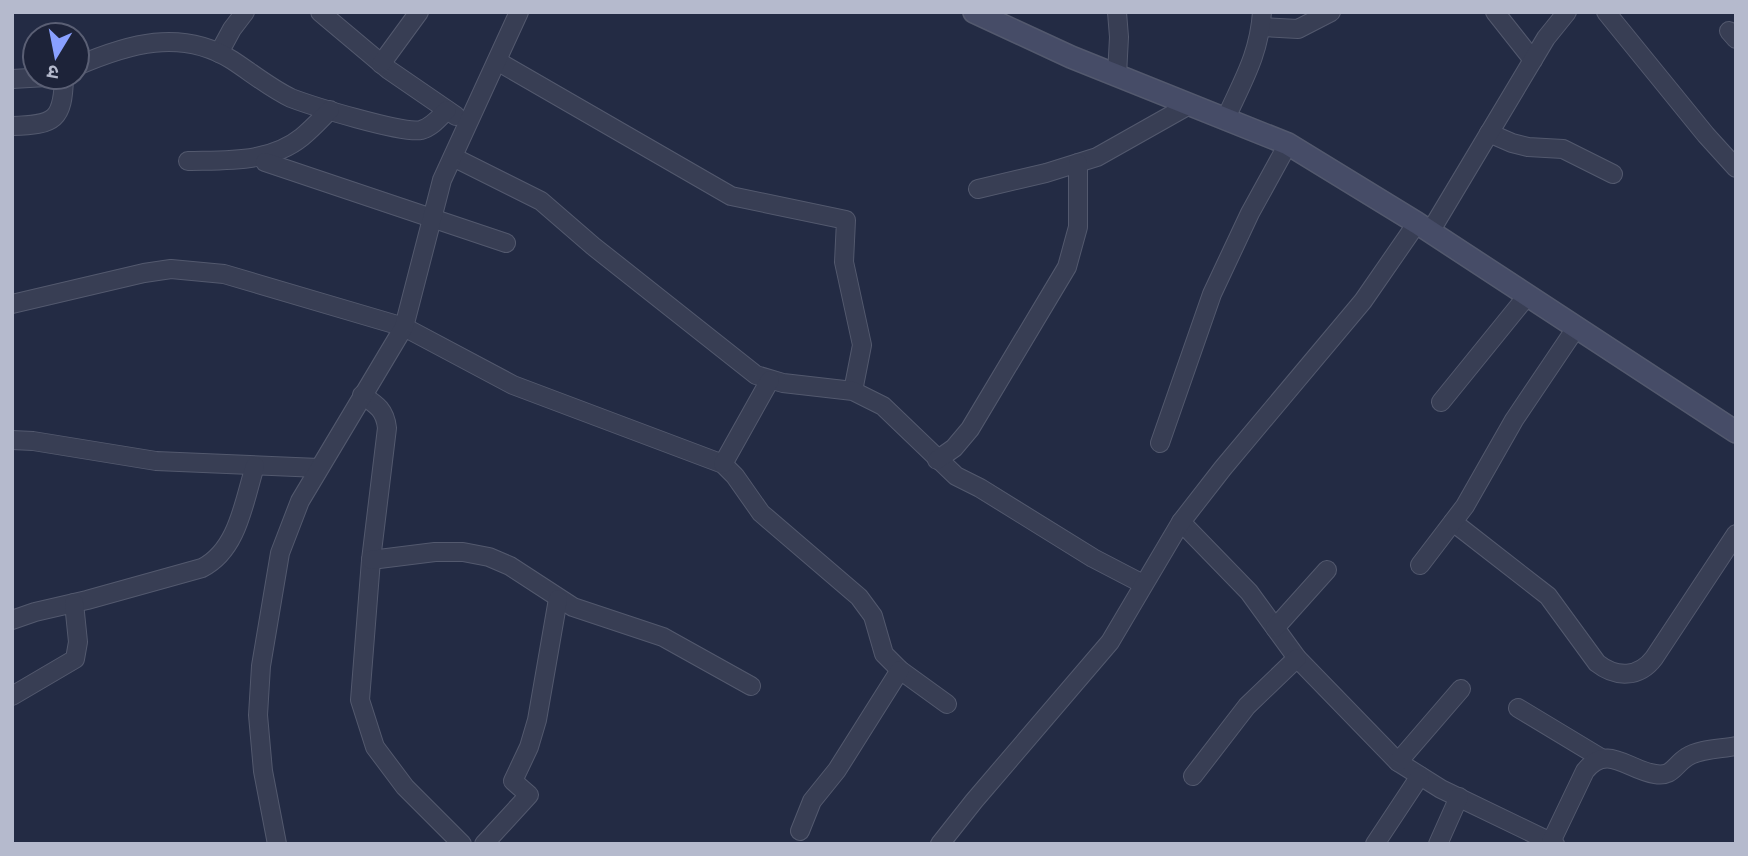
<svg xmlns="http://www.w3.org/2000/svg" width="1748" height="856" font-family="'Exo 2','Noto Sans Devanagari',sans-serif">
<rect width="100%" height="100%" fill="#232b44"/>
<g fill="none" stroke-linecap="round" stroke-linejoin="round">
<!-- street casing -->
<g stroke="#53596e" stroke-width="20">
<g id="street">
<polyline points="320,12 389,70 456,116"/>
<polyline points="1117,12 1119,37 1117,75"/>
<polyline points="1495,12 1533,60"/>
<polyline points="1606,12 1706,135 1736,168"/>
<polyline points="1261,27 1298,29 1331,12"/>
<polyline points="1729,31 1736,39"/>
<polyline points="219,53 232,29 245,12"/>
<polyline points="497,61 731,196 846,220 844,262 862,345 853,391"/>
<polyline points="381,64 419,12"/>
<path d="M77,66c51,-22 104,-38 155,-6 20,13 38,28 59,38 21,8 112,36 130,32 11,-3 18,-12 26,-20"/>
<polyline points="12,79 47,77"/>
<path d="M1226,118c17,-38 33,-63 36,-106"/>
<path d="M12,126c43,-1 51,-6 52,-49"/>
<polyline points="1489,133 1512,143 1528,147 1563,149 1613,174"/>
<polyline points="453,157 541,201 593,246 756,375 783,383 853,391 883,406 956,476 980,488 1093,558 1143,584"/>
<path d="M188,161c39,-1 82,2 114,-24 10,-8 19,-18 28,-27"/>
<polyline points="265,162 506,243"/>
<polyline points="978,189 1046,173 1097,157 1191,104"/>
<polyline points="1430,232 1546,38 1567,12"/>
<polyline points="12,304 144,273 171,269 224,274 404,327 513,385 723,464 735,476 761,513 859,597 873,616 884,654 900,670 947,704"/>
<path d="M362,395c15,10 23,15 25,33l-16,132 -11,140 15,47 30,40 57,57"/>
<polyline points="1441,402 1527,296"/>
<polyline points="12,440 33,441 156,461 319,468"/>
<polyline points="1160,443 1212,294 1250,213 1288,144"/>
<polyline points="937,460 954,448 970,429 1067,267 1078,227 1078,163"/>
<polyline points="723,464 770,380"/>
<polyline points="1181,522 1249,592 1297,658 1398,762 1441,789 1555,844"/>
<path d="M1453,522l95,74 49,67c19,15 42,15 57,-5l82,-124"/>
<polyline points="371,560 435,552 463,552 489,557 510,566 573,607 663,637 751,686"/>
<polyline points="1420,565 1465,506 1514,420 1576,328"/>
<path d="M12,620l23,-8 52,-12 115,-32c36,-18 42,-67 53,-102"/>
<polyline points="1275,628 1327,570"/>
<polyline points="12,696 75,659 78,642 74,603"/>
<polyline points="1518,708 1601,758"/>
<polyline points="1398,762 1461,689"/>
<polyline points="1193,776 1247,706 1297,658"/>
<polyline points="800,831 812,801 837,770 900,670"/>
<path d="M1551,842l34,-71c22,-28 43,-1 70,3 18,3 19,-9 32,-17 12,-8 34,-8 49,-11"/>
<polyline points="277,844 263,771 258,715 261,666 280,553 300,501 404,327 442,180 519,12"/>
<polyline points="484,844 529,795 513,781 529,747 537,720 558,599"/>
<polyline points="940,844 974,801 1110,642 1181,522 1223,468 1363,301 1417,223"/>
<polyline points="1375,844 1420,776"/>
<polyline points="1438,844 1459,797"/>
</g>
</g>
<!-- secondary casing -->
<g stroke="#53596e" stroke-width="24">
<polyline id="secondary" points="974,12 1071,57 1288,144 1417,223 1736,432"/>
</g>
<!-- street -->
<use href="#street" stroke="#383e54" stroke-width="18"/>
<!-- secondary -->
<use href="#secondary" stroke="#464c67" stroke-width="21"/>
</g>
<!-- border -->
<rect width="1748" height="856" fill="none" stroke="#b5bacd" stroke-width="28"/>
<!-- north arrow -->
<g transform="translate(56 56) rotate(190)"><circle r="33" fill="#1d2339" stroke="#5a5f74" stroke-width="2"/>
<path d="M0-5L12 26L0 18L-12 26Z" fill="#89a0ff"/>
<text y="-10" font-size="19" font-weight="bold" text-anchor="middle" fill="#b5bacd">उ</text>
</g>
</svg>
